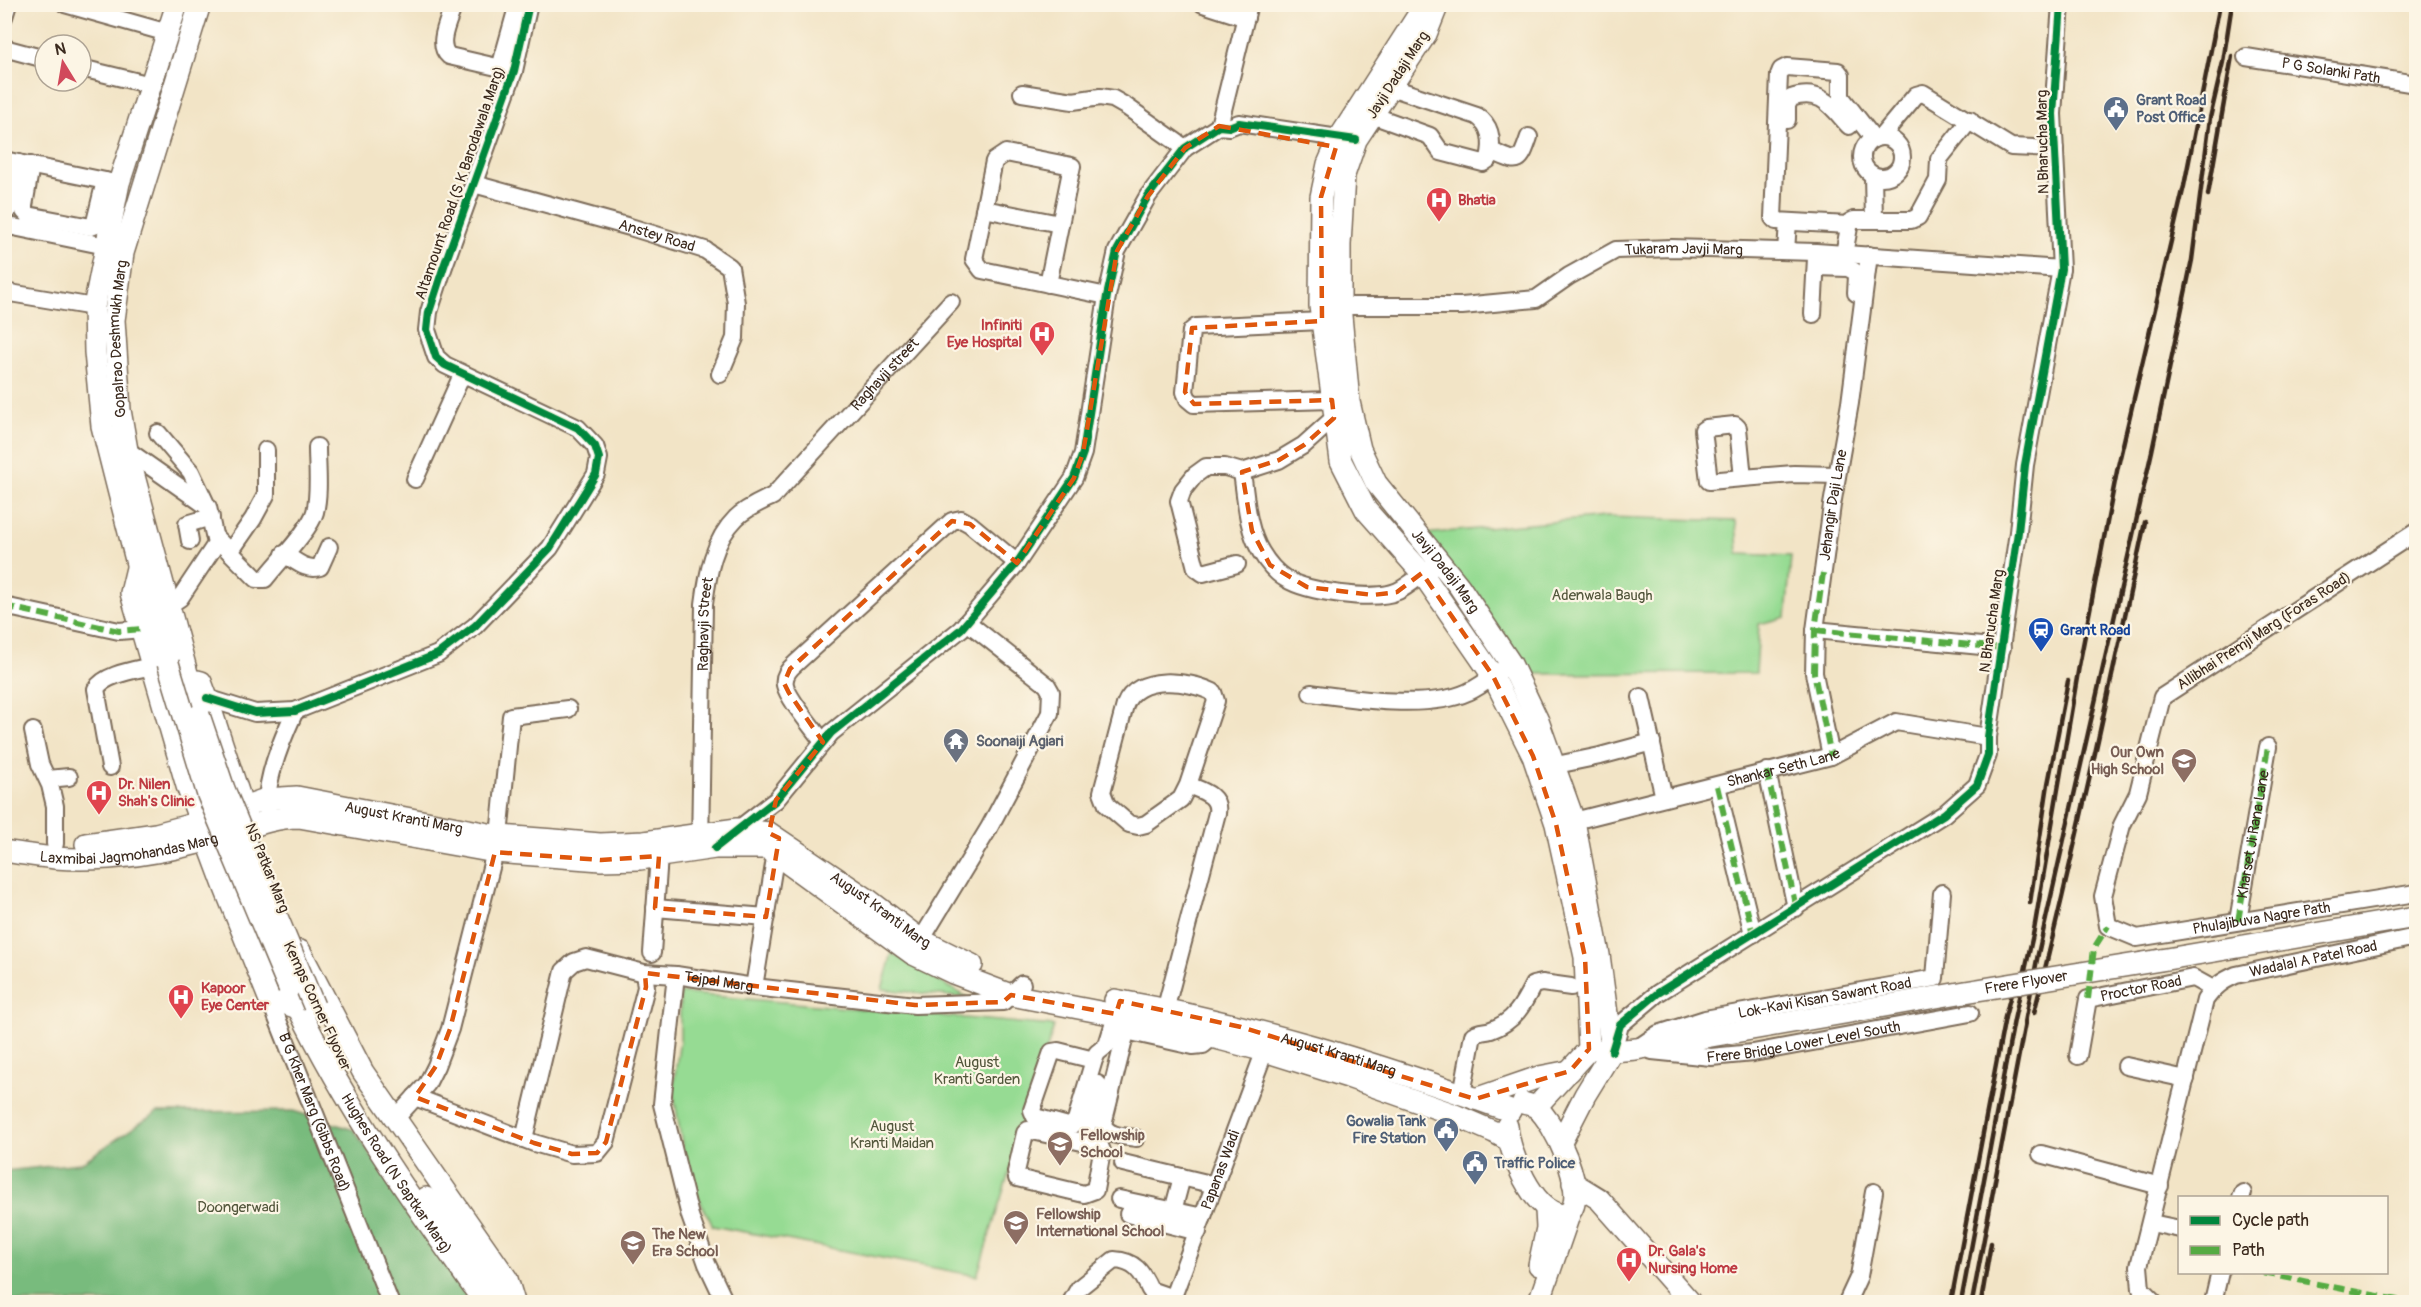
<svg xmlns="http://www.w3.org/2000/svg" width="2421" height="1307" font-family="Pangolin,sans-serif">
<rect width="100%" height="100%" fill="#fcf5e5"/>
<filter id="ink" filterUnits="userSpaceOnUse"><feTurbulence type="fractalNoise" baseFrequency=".0167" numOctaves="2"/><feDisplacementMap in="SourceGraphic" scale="12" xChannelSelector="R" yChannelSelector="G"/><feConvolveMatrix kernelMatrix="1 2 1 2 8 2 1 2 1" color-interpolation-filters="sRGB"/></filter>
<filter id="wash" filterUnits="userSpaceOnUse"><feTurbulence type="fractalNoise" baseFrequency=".008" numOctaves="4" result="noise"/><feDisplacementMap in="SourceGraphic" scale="24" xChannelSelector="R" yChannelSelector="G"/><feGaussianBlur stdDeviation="1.35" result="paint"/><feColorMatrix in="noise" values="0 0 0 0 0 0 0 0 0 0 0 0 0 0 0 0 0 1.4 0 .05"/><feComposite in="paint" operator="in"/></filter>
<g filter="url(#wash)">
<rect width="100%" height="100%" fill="#f2e4c6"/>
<!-- green -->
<g fill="#96db93" stroke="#688258" stroke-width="1.5">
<polygon points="1605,517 1736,521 1738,554 1791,556 1786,617 1759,624 1756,673 1516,674 1413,535"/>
<polygon points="892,953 968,998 882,989"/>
<polygon points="680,993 1054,1026 977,1276 713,1226 687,1175 673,1089 680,1039"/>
</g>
<!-- forest -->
<polygon fill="#78bb7d" stroke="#5a724e" stroke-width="1.5" points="293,1111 354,1130 471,1302 5,1302 5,1171 81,1163 157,1112"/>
</g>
<g filter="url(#ink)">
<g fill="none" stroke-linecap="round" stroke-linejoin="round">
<!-- minor casing -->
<g stroke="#7b6b59" stroke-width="20">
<g id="minor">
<polyline points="65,4 168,33"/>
<path d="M454,4c-4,15 -19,40 -5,52l65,15"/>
<polyline points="1203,4 1246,18"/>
<polyline points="4,17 8,4"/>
<polyline points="4,48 45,59"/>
<path id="s1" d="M2246,57l170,27"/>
<polyline points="81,68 151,85"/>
<polyline points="500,68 518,4"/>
<polyline points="1022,93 1073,101 1100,97 1113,99 1127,107 1185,148"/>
<path d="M1372,115l58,21 11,16 42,11 6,-4c4,-17 3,-33 -12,-43l-87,-29"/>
<path d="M1787,120v-15l4,-7c30,-10 40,8 58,28"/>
<polyline points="1219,126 1249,4"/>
<circle cx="1882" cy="157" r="20"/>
<polyline points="1881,137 1916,95 1923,93 2011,147 2055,149"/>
<path d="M1491,151c27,11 28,16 38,-14"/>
<polyline points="4,160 115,183"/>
<polyline points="31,165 24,206 24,211 28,215 91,227 94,226 105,181"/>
<path id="s2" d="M474,184l156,43 75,23 25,17 6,36 -1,35 -15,36"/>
<polyline points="984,209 1060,224"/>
<polyline points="4,211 9,209 19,163"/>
<polyline points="1874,220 1911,220 1918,217 1938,180 1939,159 1970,120"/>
<polyline points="4,225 106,246"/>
<polyline points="1848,225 1776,221 1773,218 1779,75 1781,70 1787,67 1838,71 1841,75 1841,97 1874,139"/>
<polyline points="1786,251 1788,222"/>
<polyline points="1844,254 1850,222 1854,220 1874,220 1873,175"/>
<polyline points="1816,267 1848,268 1854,271 1857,276 1856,293"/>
<polyline points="1048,284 1072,166 1006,153 994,161 974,259 982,270 1107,296"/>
<polyline points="4,292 94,307"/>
<path id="s3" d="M1329,306h133l74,-7 33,-23 47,-26 56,-2 144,4 245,17"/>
<polyline points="1813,314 1816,258"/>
<polyline points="1322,321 1196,327 1191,331 1185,392 1188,399 1194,404 1332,400"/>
<polygon points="1735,425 1738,428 1743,478 1709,481 1703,430 1706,428"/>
<polyline points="158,433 191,472 207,506"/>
<polyline points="127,450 208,507 216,544 180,598 168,606"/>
<path d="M1242,472c4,27 5,57 19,80 6,10 15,21 25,27 21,13 89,23 112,12 12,-6 22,-16 34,-23"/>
<polyline points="1743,478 1794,474 1837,475"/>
<polyline points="415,479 462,375"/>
<path id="s4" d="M2416,532l-254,165 -24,96 -16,32 -19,71 5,30 29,12 279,-45"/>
<path d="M216,538l41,41h8c13,-17 45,-49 50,-67 5,-20 2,-45 2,-65"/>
<polyline points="190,541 187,524 211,517"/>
<polyline points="230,552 253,519 266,495 266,450"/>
<path d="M284,554c12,7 22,17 36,13l9,-20"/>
<polyline points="1237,564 1203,573 1196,568 1179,501 1183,490 1195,475 1206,467 1225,467 1242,472 1279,460 1304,445 1334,418"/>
<polyline points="4,606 119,631 142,629"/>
<polyline points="1815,630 2002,648"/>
<path d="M1311,693c43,6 118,17 157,-1 12,-5 24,-15 35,-23"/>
<polyline points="1641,697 1664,798"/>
<polyline points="207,698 255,713 295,711 438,654 475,626 550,548 596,474 599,458 595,446 578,428 445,365 436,357 427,330 429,312 444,266 514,71 529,4"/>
<polyline points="33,731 40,764 50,785 55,806 55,844"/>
<path d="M823,742c-9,-13 -35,-43 -38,-57 -2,-9 4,-16 10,-21l157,-143 9,-2 9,5 47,39"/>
<path id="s5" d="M1831,756l-17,-83 1,-43 17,-125 18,-102 19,-148"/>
<path d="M110,767l-14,-78c8,-15 40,-19 56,-23"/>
<polyline points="1542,768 1600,756 1652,742"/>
<polyline points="1767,771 1796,908"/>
<polyline points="48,779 69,777"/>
<polyline points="1717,786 1753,934"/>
<path d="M267,810c-2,-31 15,-71 28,-99"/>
<path id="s6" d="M1574,821l257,-65 65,-34 92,15"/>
<polyline points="732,834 776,800 831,733 961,629 1017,563 1074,478 1083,453 1107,296 1117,251 1148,196 1185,148 1219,126 1229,127 1239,123 1352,140"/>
<path id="s7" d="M700,846l4,-242c4,-31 9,-63 32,-86 10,-10 25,-16 37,-22l178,-194"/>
<polyline points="655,908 766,917"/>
<polyline points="2238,921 2268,747"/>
<polyline points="915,950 989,828 1050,713 1051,692 1047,685 967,622"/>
<polyline points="652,953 659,856"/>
<polyline points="676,975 662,1104 690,1216 707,1264 725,1302"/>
<polyline points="754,987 777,846"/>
<path id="s8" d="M269,998l121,304"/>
<path d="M1132,1008l-29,116c5,13 21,12 33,14"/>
<path d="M1162,1022l55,-209c3,-18 -15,-22 -29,-28l28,-84 -3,-9c-25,-12 -76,-18 -88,13l-23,87 5,13 22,19 9,2 8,-2 35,-25 7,-14"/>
<polyline points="1126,1031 1193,1046 1203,1045 1220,1031"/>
<path id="s9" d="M1639,1047l19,-13 47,-15 230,-41 7,-85"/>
<polyline points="1614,1048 1620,1025 1658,993 1944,814 1977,785 1988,755 1988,737 2018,532 2025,465 2061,269 2053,114 2061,4"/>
<path id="s10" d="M1652,1051l59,6 42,-4 217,-40"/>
<path id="s11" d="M2078,1056l10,-57 105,-21 20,11"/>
<polyline points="1094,1060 1058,1051 1052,1052 1032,1110 1035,1117 1068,1126 1072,1125 1076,1120 1094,1060 1097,1053 1107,1045 1120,1003"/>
<polyline points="2126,1066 2186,1079"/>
<path d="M1462,1094l11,-59c6,-4 12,-3 18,-5 23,-8 32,-25 42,-45l9,-2 29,4"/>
<polyline points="415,1097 534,1143 572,1154 597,1153 606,1142 646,987 644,973"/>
<polyline points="396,1118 427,1084 436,1066 450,1029 499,836 511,716 568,709"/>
<polygon points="1028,1130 1100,1146 1102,1151 1095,1190 1084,1194 1017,1178 1016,1172 1025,1133"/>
<path id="s12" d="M524,1139l40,-168 10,-9 12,-4 58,15 32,2 78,12 161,18 88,-3 19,-18"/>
<polyline points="1084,1141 1098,1084"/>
<polyline points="2041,1154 2160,1186"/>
<polyline points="1123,1163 1215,1185"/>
<polyline points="2241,1198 2243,1193"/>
<polyline points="1119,1199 1203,1217"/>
<polyline points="1173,1211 1182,1177"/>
<polyline points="1128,1214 1198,1232"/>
<polyline points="2151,1223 2180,1229"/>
<path d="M1071,1302l8,-14 35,-28c21,1 28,12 36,30l23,8"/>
<path id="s13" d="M1171,1302l97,-260"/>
<polyline points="1847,1302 1859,1276 1874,1192"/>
<path id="s14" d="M2154,1302l-13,-13 -2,-23 66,-266c9,-13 17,-19 31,-25l180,-38"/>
<polyline points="2213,1302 2220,1272"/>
</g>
</g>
<!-- major casing -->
<g stroke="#7b6b59" stroke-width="24">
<g id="major">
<polyline points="1422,4 1417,17 1340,137 1328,164 1321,197 1320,306 1341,461 1366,510 1422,573 1493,676 1533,756 1556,824 1585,957 1589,1049 1536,1107"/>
<path id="s15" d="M1438,4l-12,30 -70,106 -12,35 -4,70v60l9,97 11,47 16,34 83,103 52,78 27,57 36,100 25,134 13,96 -27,44 -24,47"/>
<polyline points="137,568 131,593 187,786 225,888 269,998 298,1008"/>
<polyline points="168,663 137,564 102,426 95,352 94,307 119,183 177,4"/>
<polyline points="197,681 201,682 207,698 247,819"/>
<path id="s16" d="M195,703l-68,-253 -7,-40 -6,-90 9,-67 77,-249"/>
<path id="s17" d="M86,844l70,-10 45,-12 65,-23 31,-2 202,39 55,4 46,4 44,-2 93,-13 32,4 101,68 51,39 51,25"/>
<path id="s18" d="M4,851c17,3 34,5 51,7 49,4 104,-5 151,-17 32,-8 60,-24 93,-24l196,35 106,8 39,-1 75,-11h52l146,106 40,19 58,22 151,29 103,27 83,26 102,36 44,19 14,8"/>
<polyline points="300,951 363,1072 507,1279 514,1302"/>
<polyline points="2161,960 2416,917"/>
<path id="s19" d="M292,995c52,110 122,209 192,307"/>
<path id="s20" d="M1115,1000c134,23 267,65 395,111"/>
<polyline points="1599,1050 1612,1051 1636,1049 1965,992"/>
<polyline points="1475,1099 1539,1077 1570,1071"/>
<path d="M1523,1103c4,1 10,2 13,4 19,16 51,84 34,105l-31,90"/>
<path d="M1507,1126c2,27 25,84 55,89l8,-3"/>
<polyline points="1573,1183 1599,1199 1690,1302"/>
<polyline points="426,1198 505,1299"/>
<polyline points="1539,1265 1547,1228 1546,1210"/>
</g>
</g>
<!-- minor -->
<use href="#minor" stroke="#fff" stroke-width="16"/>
<!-- major -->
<use href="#major" stroke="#fff" stroke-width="21"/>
<!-- rail -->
<g stroke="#3b2a1e" stroke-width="4.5">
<polyline points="2208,195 2232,56"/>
<polyline points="2030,903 2048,784 2068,681"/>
<path d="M2034,1013c41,-163 76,-327 111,-491"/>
<polyline points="1951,1302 2005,1017 2015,979"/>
<polyline points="1961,1302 2014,1020 2034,930 2079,666 2118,466 2184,186 2220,4"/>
<polyline points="1972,1302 2038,954 2152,451 2192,260 2210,118 2223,62 2232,4"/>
<polyline points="1981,1302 1991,1243"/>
</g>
<!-- major-bridge casing -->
<g stroke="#7b6b59" stroke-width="24" stroke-linecap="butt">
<g id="major-bridge">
<polyline points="168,663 208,795 289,988"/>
<polyline points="199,715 224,789 314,1006"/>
<path id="s21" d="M1965,992l196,-32"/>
</g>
</g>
<!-- major-bridge -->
<use href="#major-bridge" stroke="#fff" stroke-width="21"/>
<!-- quiet -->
<g stroke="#55ab43" stroke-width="6" stroke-dasharray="12 6" stroke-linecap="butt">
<polyline points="1823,573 1815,630 1814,673 1831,756"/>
<polyline points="4,606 119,631 142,629"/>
<polyline points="1815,630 2002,648"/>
<polyline points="1767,771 1796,908"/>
<polyline points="1717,786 1753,934"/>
<path id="s22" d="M2238,921l30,-174"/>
<polyline points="2088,999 2094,948 2108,926"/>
<polyline points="2263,1273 2408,1302"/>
</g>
<!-- cycleway casing -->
<g stroke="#fcf5e5" stroke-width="11">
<g id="cycleway">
<polyline points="207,698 255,713 295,711 438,654 475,626 550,548 596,474 599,458 595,446 578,428 445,365 436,357 427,330 429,312 444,266 514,71 529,4"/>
<polyline points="715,848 776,800 831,733 961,629 1017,563 1074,478 1083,453 1107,296 1117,251 1148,196 1185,148 1219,126 1229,127 1239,123 1356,140"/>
<polyline points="1612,1051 1620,1025 1658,993 1944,814 1977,785 1988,755 1988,737 2018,532 2025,465 2061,269 2053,114 2061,4"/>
</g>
</g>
<!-- cycleway -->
<use href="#cycleway" stroke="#00873e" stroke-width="8"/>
</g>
</g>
<!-- marked area -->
<path fill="none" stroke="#df570d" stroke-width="4.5" stroke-dasharray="12 8" stroke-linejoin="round" d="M1219,126l117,21 -15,50 1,124 -130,7 -7,64 9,12 138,-4 2,18 -30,27 -25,15 -37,12 10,59 18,34 37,22 66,8 24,-3 25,-19 71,103 40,80 23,68 29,133 4,92 -19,22 -95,28 -234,-72 -121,-26 -4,13 -105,-19 -8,7 -88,3 -270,-32 1,14 -40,155 -9,11 -25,1 -38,-11 -119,-46 21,-31 14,-37 45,-177 106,8 58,-4 -4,52 111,9 13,-79 -10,-5 7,-33 47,-58 -34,-49 -5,-10 6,-14 162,-148 18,3 47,39 57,-85 9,-25 34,-202 31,-55 37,-48z"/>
<!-- icons -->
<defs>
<g id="civic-pin" transform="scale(1.35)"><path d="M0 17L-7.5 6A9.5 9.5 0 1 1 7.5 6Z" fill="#5c6f8a" stroke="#fcf5e5"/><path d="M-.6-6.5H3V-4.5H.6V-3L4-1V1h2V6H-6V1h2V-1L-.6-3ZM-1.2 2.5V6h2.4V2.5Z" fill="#fff"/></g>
<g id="hospital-pin" transform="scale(1.35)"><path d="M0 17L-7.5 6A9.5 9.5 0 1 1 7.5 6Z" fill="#e0444e" stroke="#fcf5e5"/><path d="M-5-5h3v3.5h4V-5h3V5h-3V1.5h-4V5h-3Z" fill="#fff"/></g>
<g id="station-pin" transform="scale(1.35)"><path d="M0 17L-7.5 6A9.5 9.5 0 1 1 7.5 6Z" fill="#1a4fb4" stroke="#fcf5e5"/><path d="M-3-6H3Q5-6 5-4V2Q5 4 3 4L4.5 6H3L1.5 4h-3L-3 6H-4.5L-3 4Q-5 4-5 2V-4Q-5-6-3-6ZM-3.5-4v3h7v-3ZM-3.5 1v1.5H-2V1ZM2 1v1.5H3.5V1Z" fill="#fff"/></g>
<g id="temple-pin" transform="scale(1.35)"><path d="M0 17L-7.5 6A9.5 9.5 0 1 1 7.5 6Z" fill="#6b7280" stroke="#fcf5e5"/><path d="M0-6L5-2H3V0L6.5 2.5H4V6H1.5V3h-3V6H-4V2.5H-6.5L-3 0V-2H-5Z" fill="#fff"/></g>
<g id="school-pin" transform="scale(1.35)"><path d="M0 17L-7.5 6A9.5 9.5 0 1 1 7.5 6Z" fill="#8d6e63" stroke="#fcf5e5"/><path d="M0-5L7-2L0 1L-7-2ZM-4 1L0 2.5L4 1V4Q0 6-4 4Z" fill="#fff"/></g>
</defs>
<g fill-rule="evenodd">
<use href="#civic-pin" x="2116" y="109"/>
<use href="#hospital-pin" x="1439" y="200"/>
<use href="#hospital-pin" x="1042" y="334"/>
<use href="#station-pin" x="2041" y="630"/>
<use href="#temple-pin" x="956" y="741"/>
<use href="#school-pin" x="2184" y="761"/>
<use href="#hospital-pin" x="99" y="793"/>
<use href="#hospital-pin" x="181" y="997"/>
<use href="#civic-pin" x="1446" y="1130"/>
<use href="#school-pin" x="1060" y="1144"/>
<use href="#civic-pin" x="1475" y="1163"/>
<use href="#school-pin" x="1016" y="1223"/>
<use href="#school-pin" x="633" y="1243"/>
<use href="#hospital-pin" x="1629" y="1260"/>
</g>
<g text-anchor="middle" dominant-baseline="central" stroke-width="4.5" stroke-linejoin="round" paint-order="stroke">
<!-- street labels -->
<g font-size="15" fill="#3b2a1e" stroke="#fcf5e5">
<text stroke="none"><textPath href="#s1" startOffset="86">P G Solanki Path</textPath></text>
<text transform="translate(1398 75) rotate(-57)">Javji Dadaji Marg</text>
<text transform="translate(2043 142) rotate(-91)">N Bharucha Marg</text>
<text transform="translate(460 183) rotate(-71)">Altamount Road (S K Barodawala Marg)</text>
<text stroke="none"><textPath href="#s2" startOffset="190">Anstey Road</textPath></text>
<text stroke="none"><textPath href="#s3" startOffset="369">Tukaram Javji Marg</textPath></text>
<text stroke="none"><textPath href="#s16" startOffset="374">Gopalrao Deshmukh Marg</textPath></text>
<text stroke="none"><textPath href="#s7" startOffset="544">Raghavji street</textPath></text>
<text stroke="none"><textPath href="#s5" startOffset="254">Jehangir Daji Lane</textPath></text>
<text stroke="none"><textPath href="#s15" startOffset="622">Javji Dadaji Marg</textPath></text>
<text transform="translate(1992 621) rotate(-82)">N Bharucha Marg</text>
<text stroke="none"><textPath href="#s7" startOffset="222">Raghavji Street</textPath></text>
<text transform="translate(2264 631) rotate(-33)">Allibhai Premji Marg (Foras Road)</text>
<text stroke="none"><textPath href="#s6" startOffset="216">Shankar Seth Lane</textPath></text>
<text stroke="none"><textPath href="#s17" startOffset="326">August Kranti Marg</textPath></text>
<text stroke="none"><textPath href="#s22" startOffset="88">Kharset Ji Rana Lane</textPath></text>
<text stroke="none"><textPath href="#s18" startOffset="126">Laxmibai Jagmohandas Marg</textPath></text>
<text transform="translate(267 868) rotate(68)">NS Patkar Marg</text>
<text stroke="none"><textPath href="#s17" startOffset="830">August Kranti Marg</textPath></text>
<text stroke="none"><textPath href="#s4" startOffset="699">Phulajibuva Nagre Path</textPath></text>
<text stroke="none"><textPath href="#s14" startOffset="435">Wadalal A Patel Road</textPath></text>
<text stroke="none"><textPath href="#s12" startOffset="334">Tejpal Marg</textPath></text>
<text stroke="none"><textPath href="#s21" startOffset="62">Frere Flyover</textPath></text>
<text stroke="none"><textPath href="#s11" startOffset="112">Proctor Road</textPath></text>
<text stroke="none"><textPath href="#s9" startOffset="194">Lok-Kavi Kisan Sawant Road</textPath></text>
<text transform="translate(317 1006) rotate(65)">Kemps Corner Flyover</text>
<text stroke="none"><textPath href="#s10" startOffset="153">Frere Bridge Lower Level South</textPath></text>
<text stroke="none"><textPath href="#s20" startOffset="230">August Kranti Marg</textPath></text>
<text stroke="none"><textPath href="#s8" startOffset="123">B G Kher Marg (Gibbs Road)</textPath></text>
<text stroke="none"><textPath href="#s13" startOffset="141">Papanas Wadi</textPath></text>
<text stroke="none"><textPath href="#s19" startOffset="207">Hughes Road (N Saptkar Marg)</textPath></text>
</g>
<!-- service labels -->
<g font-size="15" font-weight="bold" fill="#4e5e75" stroke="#fcf5e5" text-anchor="start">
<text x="2136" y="100">Grant Road<tspan x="2136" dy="17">Post Office</tspan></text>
<text x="1426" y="1121" text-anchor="end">Gowalia Tank<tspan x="1426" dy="17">Fire Station</tspan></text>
<text x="1494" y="1163">Traffic Police</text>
</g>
<!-- health labels -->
<g font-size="15" font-weight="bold" fill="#be3a42" stroke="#fcf5e5" text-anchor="start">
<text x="1458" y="200">Bhatia</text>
<text x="1022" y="325" text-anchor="end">Infiniti<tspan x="1022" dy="17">Eye Hospital</tspan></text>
<text x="118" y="784">Dr. Nilen<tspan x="118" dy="17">Shah's Clinic</tspan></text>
<text x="201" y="988">Kapoor<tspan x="201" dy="17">Eye Center</tspan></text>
<text x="1648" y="1251">Dr. Gala's<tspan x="1648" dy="17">Nursing Home</tspan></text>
</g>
<!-- park labels -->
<g font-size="15" fill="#52563b" stroke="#fcf5e5">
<text x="1602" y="595">Adenwala Baugh</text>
<text x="977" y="1062">August<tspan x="977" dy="17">Kranti Garden</tspan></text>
<text x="892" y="1126">August<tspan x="892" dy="17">Kranti Maidan</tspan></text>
<text x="238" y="1207">Doongerwadi</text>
</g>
<!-- transit labels -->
<g font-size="15" font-weight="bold" fill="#164399" stroke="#fcf5e5" text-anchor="start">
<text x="2060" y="630">Grant Road</text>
</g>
<!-- worship labels -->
<g font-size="15" font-weight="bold" fill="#5b616d" stroke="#fcf5e5" text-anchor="start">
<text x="976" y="741">Soonaiji Agiari</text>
</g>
<!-- education labels -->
<g font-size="15" font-weight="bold" fill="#785e54" stroke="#fcf5e5" text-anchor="start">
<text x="2164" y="752" text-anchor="end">Our Own<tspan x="2164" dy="17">High School</tspan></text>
<text x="1080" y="1135">Fellowship<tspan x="1080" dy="17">School</tspan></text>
<text x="1036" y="1214">Fellowship<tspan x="1036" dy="17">International School</tspan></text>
<text x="652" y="1234">The New<tspan x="652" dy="17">Era School</tspan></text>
</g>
</g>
<!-- margin -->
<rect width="2421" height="1307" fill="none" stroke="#fcf5e5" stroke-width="24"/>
<!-- legend -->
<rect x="2178" y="1196" width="210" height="78" fill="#fcf5e5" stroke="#afa495" stroke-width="1.5"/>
<rect x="2190" y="1216" width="30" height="9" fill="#00873e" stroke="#afa495" stroke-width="1.5"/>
<text x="2232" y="1226" font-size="18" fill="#3b2a1e">Cycle path</text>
<rect x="2190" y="1246" width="30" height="9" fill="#55ab43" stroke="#afa495" stroke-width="1.5"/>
<text x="2232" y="1256" font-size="18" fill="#3b2a1e">Path</text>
<!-- north arrow -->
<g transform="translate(63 63) rotate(349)"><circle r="28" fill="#fcf5e5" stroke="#afa495" stroke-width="1.5"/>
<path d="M0-4.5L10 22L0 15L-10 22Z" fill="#d1495b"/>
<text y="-9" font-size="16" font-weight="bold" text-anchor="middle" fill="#3b2a1e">N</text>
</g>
</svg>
